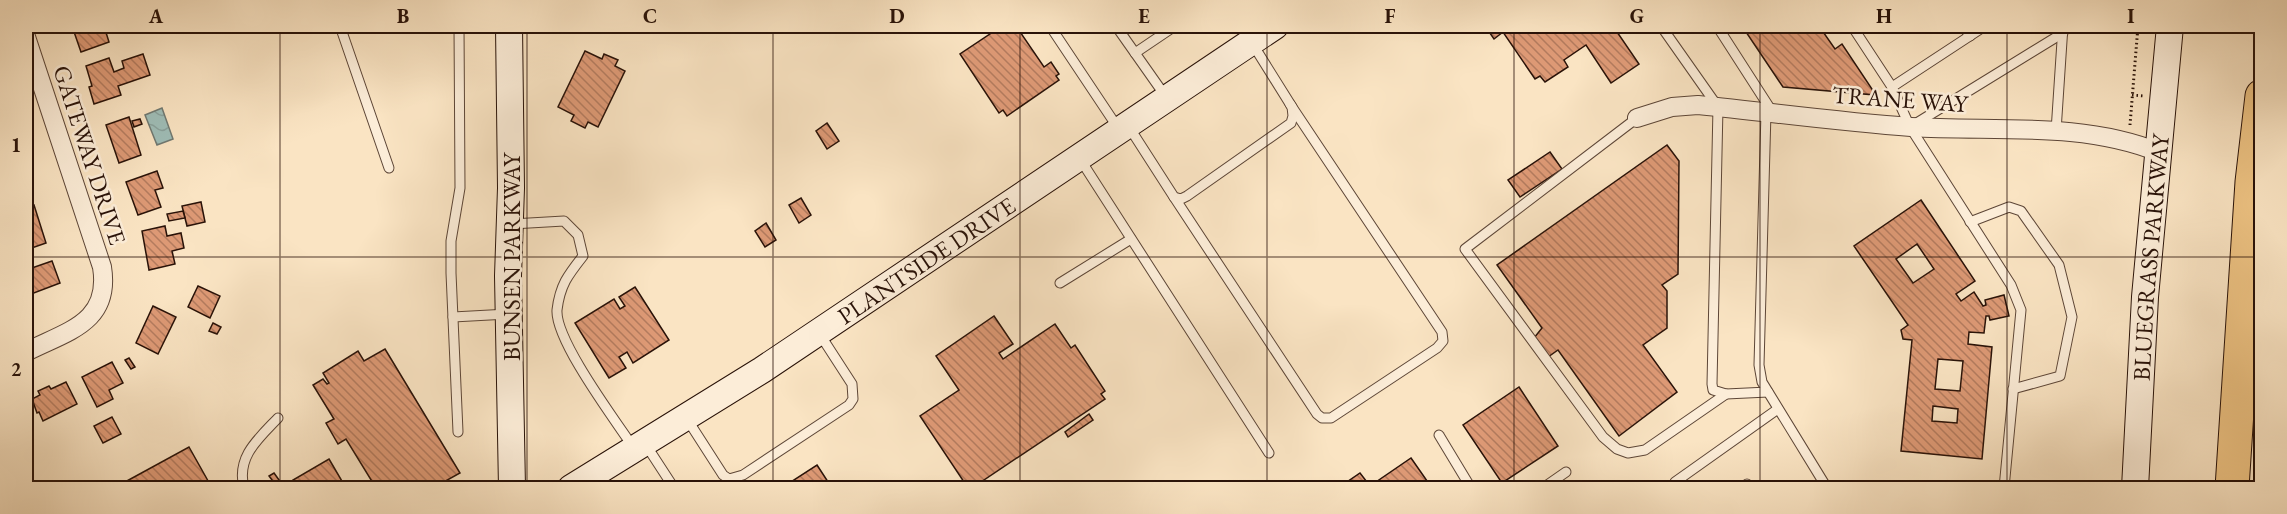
<svg xmlns="http://www.w3.org/2000/svg" width="2287" height="514" font-family="'EB Garamond',serif">
<defs>
<pattern id="water-waves" width="16" height="10" patternUnits="userSpaceOnUse" patternTransform="scale(1.5)"><rect width="16" height="10" fill="#9fbeb8"/><path d="M0 5q4-4 8 0t8 0" fill="none" stroke="#89a29d"/></pattern>
<pattern id="building-back-hatch" width="6" height="6" patternUnits="userSpaceOnUse" patternTransform="scale(1.5)"><rect width="6" height="6" fill="#dd9975"/><path d="M-1 5l2 2M0 0l6 6M5-1l2 2" fill="none" stroke="#b37b5e"/></pattern>
</defs>
<rect width="100%" height="100%" fill="#fae4c3"/>
<filter id="stains"><feTurbulence type="fractalNoise" baseFrequency=".00333" numOctaves="4"/><feColorMatrix values="0 0 0 0 .2 0 0 0 0 .09 0 0 0 0 .02 0 0 0 .5 -.17"/></filter>
<radialGradient id="worn" r=".72"><stop offset=".6" stop-color="#630" stop-opacity="0"/><stop offset="1" stop-color="#630" stop-opacity=".3"/></radialGradient>
<!-- water -->
<polygon fill="url(#water-waves)" stroke="#707972" stroke-width="1.5" points="162,108 173,139 157,145 145,115"/>
<!-- building -->
<g fill="url(#building-back-hatch)" stroke="#291208" stroke-width="1.5" fill-rule="evenodd">
<polygon points="72,26 104,26 109,42 81,52"/>
<polygon points="1002,26 1016,26 1044,67 1051,62 1059,74 1056,76 1059,80 1007,116 1003,110 999,113 960,54"/>
<polygon points="1485,26 1613,26 1639,64 1611,83 1586,45 1564,60 1568,67 1545,82 1540,76 1535,79 1503,32 1494,39"/>
<polygon points="1742,26 1819,26 1835,49 1842,44 1876,95 1783,87"/>
<polygon points="585,51 602,59 604,54 618,60 615,66 625,71 598,127 588,122 585,128 571,121 574,115 558,107"/>
<polygon points="143,54 150,75 118,86 121,95 94,104 89,87 92,86 86,66 109,58 114,72 124,68 122,61"/>
<polygon points="129,117 141,155 119,163 106,125"/>
<polygon points="140,119 142,124 134,127 132,121"/>
<polygon points="827,123 839,141 827,149 816,131"/>
<polygon points="1667,145 1679,161 1678,274 1662,285 1667,291 1667,328 1643,345 1677,392 1619,436 1558,350 1548,357 1534,338 1542,328 1497,265"/>
<polygon points="1550,152 1562,169 1520,197 1508,180"/>
<polygon points="157,171 163,188 155,190 161,207 138,215 126,182"/>
<polygon points="801,198 811,215 799,223 789,205"/>
<path d="M1921,200l54,81 -19,13 5,7 13,-9 9,14 3,-1 -1,-5 19,-5 5,21 -19,4 -1,-4h-3l-2,17 -15,-1 -1,12 24,3 -10,112 -81,-8 11,-111 -9,-1 -2,-9 7,-5 -54,-79zM1917,244l17,25 -21,14 -17,-24zM1938,359l25,2 -3,30 -25,-2zM1933,406l25,3 -1,14 -25,-2z"/>
<polygon points="201,202 205,222 187,226 182,206"/>
<polygon points="34,205 46,243 26,250 26,208"/>
<polygon points="183,211 185,218 169,221 167,214"/>
<polygon points="766,223 776,240 765,247 755,231"/>
<polygon points="165,226 167,236 181,233 184,248 172,251 175,264 149,270 142,231"/>
<polygon points="52,261 60,283 26,296 26,270"/>
<polygon points="198,286 220,296 210,318 188,307"/>
<polygon points="635,287 669,340 633,363 627,352 619,357 626,368 609,378 575,323 614,299 620,309 625,306 619,297"/>
<polygon points="153,306 176,317 158,354 136,343"/>
<polygon points="994,316 1013,344 999,353 1003,359 1055,324 1071,348 1075,345 1105,391 1101,394 1105,399 972,488 968,488 920,416 959,390 936,356"/>
<polygon points="213,323 221,327 217,334 209,331"/>
<polygon points="385,349 460,473 433,488 376,488 346,439 338,444 326,423 334,419 313,385 323,379 327,384 329,383 323,373 358,351 364,361"/>
<polygon points="129,358 135,367 131,369 125,360"/>
<polygon points="112,362 123,383 109,390 113,399 97,407 82,377"/>
<polygon points="66,382 77,404 43,421 39,412 37,413 32,399 40,395 38,391 49,386 51,389"/>
<polygon points="1519,387 1558,446 1502,483 1463,425"/>
<polygon points="1089,414 1093,420 1068,437 1065,432"/>
<polygon points="112,417 121,434 103,443 94,426"/>
<polygon points="189,447 212,488 114,488"/>
<polygon points="1411,458 1432,488 1352,488 1347,482 1360,473 1370,486"/>
<polygon points="329,459 346,488 298,488 293,480"/>
<polygon points="817,465 832,488 782,488 786,485"/>
<polygon points="274,473 284,487 283,488 278,488 269,476"/>
</g>
<g fill="none" stroke-linecap="round" stroke-linejoin="round">
<!-- lane casing -->
<g stroke="#5d4637" stroke-width="11">
<g id="lane">
<polyline points="340,26 389,168"/>
<polyline points="1050,26 1118,128"/>
<polyline points="1116,26 1166,97"/>
<polyline points="1661,26 1718,107 1712,384 1713,390 1726,394 1768,392"/>
<polyline points="1717,26 1773,113"/>
<polyline points="1852,26 1892,87 1910,127 2011,285 2021,310 2004,488"/>
<polyline points="1963,26 1970,36"/>
<polyline points="1135,53 1175,26"/>
<polyline points="1892,87 1985,26"/>
<polyline points="1766,112 1759,365 1762,382 1827,488"/>
<polyline points="1637,118 1465,249 1603,437 1617,449 1628,453 1645,450 1726,394"/>
<polyline points="1915,124 2063,33"/>
<polyline points="1129,127 1174,197 1181,199 1187,196 1291,123 1293,116 1292,107 1252,43"/>
<polyline points="2056,131 2063,26"/>
<polyline points="1080,159 1269,453"/>
<polyline points="1174,197 1317,414 1322,418 1331,418 1437,348 1443,341 1442,332 1290,104"/>
<polyline points="1970,222 2009,207 2021,211 2059,265 2072,317 2060,376 2013,389"/>
<path d="M512,224l52,-3 14,14 5,21c-15,19 -23,29 -26,54 -2,30 58,110 76,137"/>
<polyline points="1060,283 1131,239"/>
<polyline points="453,317 508,314"/>
<polyline points="687,419 723,475 729,479 743,475 849,405 853,399 852,384 819,333"/>
<polyline points="458,432 451,273 451,241 460,188 459,26"/>
<polyline points="1439,435 1471,488"/>
<polyline points="646,445 674,488"/>
<polyline points="1675,482 1778,409"/>
<polyline points="1747,484 1751,488"/>
<path d="M244,488c-8,-31 14,-49 34,-70"/>
<polyline points="1543,488 1566,472"/>
</g>
</g>
<!-- street casing -->
<g stroke="#5d4637" stroke-width="20">
<g id="street">
<path d="M26,37l76,230c9,56 -35,64 -76,85"/>
<path d="M1637,118l35,-11 26,-2c71,7 142,17 213,22 82,5 170,-6 247,25"/>
</g>
</g>
<!-- secondary casing -->
<g stroke="#291208" stroke-width="28">
<g id="secondary">
<polyline points="509,26 511,188 508,276 512,488"/>
<path id="s1" d="M571,488l191,-118 513,-344"/>
<path id="s2" d="M2135,488l10,-191 25,-271"/>
</g>
</g>
<!-- highway casing -->
<g stroke="#291208" stroke-width="35">
<polyline id="highway" points="2232,488 2252,182 2262,96"/>
</g>
<!-- path -->
<g stroke="#291208" stroke-width="3" stroke-dasharray="1.5 3" stroke-linecap="butt">
<polyline points="2132,95 2144,96"/>
<polyline points="2130,125 2138,26"/>
</g>
<!-- lane -->
<use href="#lane" stroke="#fcedd8" stroke-width="9"/>
<!-- street -->
<use href="#street" stroke="#fcedd8" stroke-width="18"/>
<!-- secondary -->
<use href="#secondary" stroke="#fcedd8" stroke-width="26"/>
<!-- highway -->
<use href="#highway" stroke="#edc282" stroke-width="33"/>
</g>
<!-- grid -->
<path fill="none" stroke="#291208" stroke-width="1.5" stroke-opacity="0.55" d="M280,26v462M527,26v462M773,26v462M1020,26v462M1267,26v462M1514,26v462M1760,26v462M2007,26v462M26,257h2236"/>
<g text-anchor="middle" dominant-baseline="central" stroke-width="5" stroke-linejoin="round" paint-order="stroke">
<!-- street labels -->
<g font-size="24" fill="#291208" stroke="#fcedd8">
<text transform="translate(1900 99) rotate(4)">TRANE WAY</text>
<text transform="translate(90 155) rotate(72)">GATEWAY DRIVE</text>
<text transform="translate(511 257) rotate(-90)">BUNSEN PARKWAY</text>
<text stroke="none"><textPath href="#s2" startOffset="231">BLUEGRASS PARKWAY</textPath></text>
<text stroke="none"><textPath href="#s1" startOffset="422">PLANTSIDE DRIVE</textPath></text>
</g>
</g>
<!-- margin -->
<rect width="2287" height="514" fill="none" stroke="#fae4c3" stroke-width="66"/>
<rect x="33" y="33" width="2221" height="448" fill="none" stroke="#291208" stroke-width="2"/>
<g font-size="20" text-anchor="middle" font-weight="bold" fill="#291208">
<text x="156" y="23">A</text>
<text x="403" y="23">B</text>
<text x="650" y="23">C</text>
<text x="897" y="23">D</text>
<text x="1144" y="23">E</text>
<text x="1390" y="23">F</text>
<text x="1637" y="23">G</text>
<text x="1884" y="23">H</text>
<text x="2131" y="23">I</text>
<text x="16" y="152">1</text>
<text x="16" y="376">2</text>
</g>
<rect width="100%" height="100%" filter="url(#stains)"/>
<rect width="100%" height="100%" fill="url(#worn)"/>
</svg>
